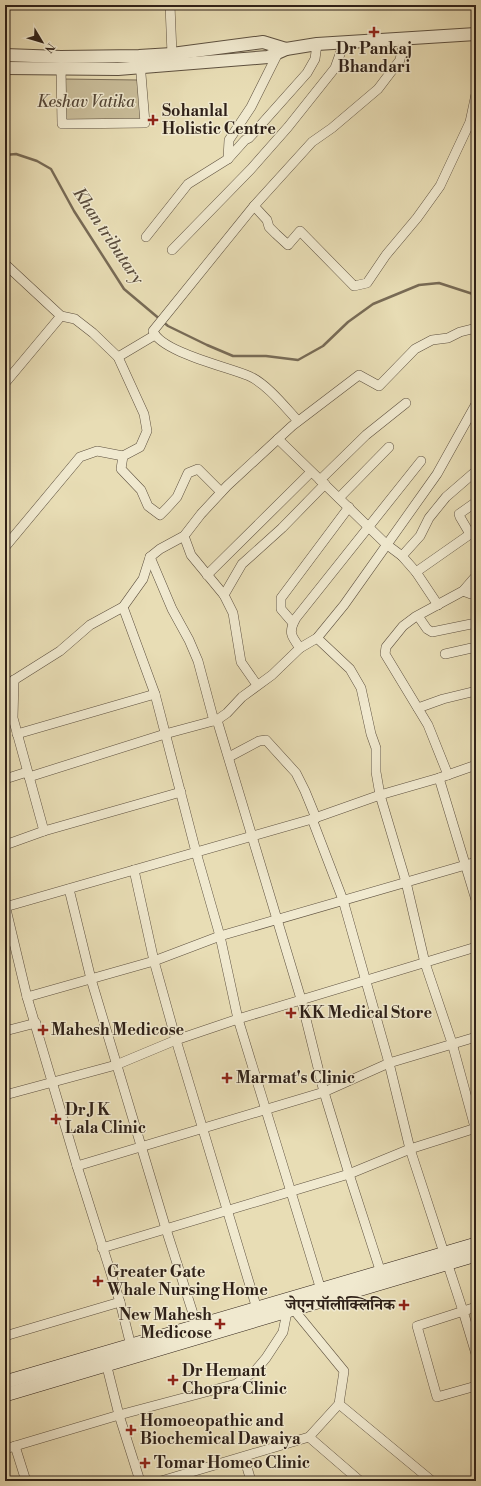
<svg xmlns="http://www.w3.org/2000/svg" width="481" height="1486" font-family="'Libre Bodoni','Noto Serif Devanagari',serif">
<rect width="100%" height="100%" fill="#e8ddb5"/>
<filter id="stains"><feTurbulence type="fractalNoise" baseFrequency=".005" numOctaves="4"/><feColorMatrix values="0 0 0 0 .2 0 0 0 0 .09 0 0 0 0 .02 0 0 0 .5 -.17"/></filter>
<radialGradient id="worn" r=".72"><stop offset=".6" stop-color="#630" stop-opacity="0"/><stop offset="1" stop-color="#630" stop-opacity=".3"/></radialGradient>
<!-- green -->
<polygon fill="#c9bd9a" stroke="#7c6f59" points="63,79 138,80 144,120 63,126"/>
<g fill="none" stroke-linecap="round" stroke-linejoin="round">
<!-- stream -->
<polyline stroke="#786b56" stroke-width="2.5" points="5,155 16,154 37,161 51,169 74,211 124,289 168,326 207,345 233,356 266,356 298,360 323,346 348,322 373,304 419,285 439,283 476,295"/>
<!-- minor casing -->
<g stroke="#5d503f" stroke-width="10">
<g id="minor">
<polyline points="170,5 172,54"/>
<polyline points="61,68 62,124 145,123 140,62"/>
<polyline points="228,159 229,140 251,107 278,53"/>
<polyline points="254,206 267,220 269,227 276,234 288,245 300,231 354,286 367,283 386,255 417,218 440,186 470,122 476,94"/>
<polyline points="146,237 188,184 228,159 245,140 249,138 307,73 315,59 317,44"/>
<polyline points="172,250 251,169 288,127 335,68 344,43"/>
<polyline points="5,264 61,316 75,319 93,333 118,357 144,414 147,431 140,447 123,456 121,469 141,490 148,506 160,515 167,508 177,497 188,473 198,469 221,492"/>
<polyline points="118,357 155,335"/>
<polyline points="5,383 61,316"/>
<path d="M298,421c-13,-14 -31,-37 -49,-45 -21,-9 -88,-24 -96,-45l101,-125 58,-64 20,-14 46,-39 22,-29 4,-21"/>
<polyline points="278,439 386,544 402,556 416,572 438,605"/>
<polyline points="320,480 366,435 406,403"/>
<polyline points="339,498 389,447"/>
<polyline points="470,534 460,517 459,514 476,502"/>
<polyline points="184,536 191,555 224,595 233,613 241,662 257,685"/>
<polyline points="5,547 80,457 97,451 123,456"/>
<polyline points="402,556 420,536 429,518 446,497 476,471"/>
<polyline points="150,557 172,609 189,640 198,661 214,721"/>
<polyline points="416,572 476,530"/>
<polyline points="207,575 311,472"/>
<polyline points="463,591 471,594 476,593"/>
<polyline points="224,595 242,564 282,528 325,484"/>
<polyline points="123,607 155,694 196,852 220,936 238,1019 321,1290"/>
<polyline points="418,616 427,629 432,632 476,623"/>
<polyline points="293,623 281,609 281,598 349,507"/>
<polyline points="317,638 350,669 361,688 371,734 376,748 376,772 380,795 406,882 425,963 452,1043 476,1131"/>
<path d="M300,648c-9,-12 -12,-16 -4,-30l125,-157"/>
<polyline points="445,654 476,647"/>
<polyline points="14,680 60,651 90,625 123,607 143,579 150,557 160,549 184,536 201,514 227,486 292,426 359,375 379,386 415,349 432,340 448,338 460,332 476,328"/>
<polyline points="14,680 13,718 44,831"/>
<polyline points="418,708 443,699 476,691"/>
<polyline points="217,720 301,999 324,1092 349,1174 381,1273"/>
<polyline points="17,734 155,694"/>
<polyline points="229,757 259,741 266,740 296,773 305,791 316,818"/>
<polyline points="448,775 428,725 385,654 386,647 403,626 415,617 463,591 476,576"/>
<polyline points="29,777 165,734 217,720 227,713 242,697 272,675 300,648 317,638 344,605 437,474 476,404"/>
<polyline points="439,778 476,900"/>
<polyline points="5,779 27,772"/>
<polyline points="312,819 343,900 389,1063 410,1149 463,1311 476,1354"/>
<polyline points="5,845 44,831 181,792"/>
<polyline points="134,870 154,961 176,1040 257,1309"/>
<polyline points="69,889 91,979 166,1229 197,1326"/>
<polyline points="5,905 27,997 77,1166 120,1302 132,1350"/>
<polyline points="5,907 312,819 380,795 439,778 476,765"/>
<polyline points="27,997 154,961 220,936 476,862"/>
<polyline points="5,1031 36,1023"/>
<polyline points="5,1095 116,1065 176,1040 238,1019 476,947"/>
<polyline points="77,1166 324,1092 389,1063 476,1037"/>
<polyline points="102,1248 349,1174 410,1149 476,1128"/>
<polyline points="476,1307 417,1326 437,1397 476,1386"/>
<polyline points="5,1336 120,1302"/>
<polyline points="105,1359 119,1415 140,1481"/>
<polyline points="339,1404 432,1481"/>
<polyline points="309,1437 360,1481"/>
<polyline points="15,1446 26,1481"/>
<polyline points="5,1449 119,1415 236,1384 255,1371 266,1358 283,1332 287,1312"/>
<polyline points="244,1457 251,1481"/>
<polyline points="161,1481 309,1437 339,1404 344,1371 294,1310"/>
</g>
</g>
<!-- tertiary casing -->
<g stroke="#5d503f" stroke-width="14">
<g id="tertiary">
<polyline points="5,55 61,57 139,56 172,54 263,42 286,49"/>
<polyline points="5,68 118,69 268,57 286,49 317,44 476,34"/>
</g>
</g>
<!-- secondary casing -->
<g stroke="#2f2118" stroke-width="14">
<g id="secondary">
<polyline points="5,1382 476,1244"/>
<polyline points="5,1395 476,1255"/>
</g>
</g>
<!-- minor -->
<use href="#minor" stroke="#f0e9cf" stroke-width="9"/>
<!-- tertiary -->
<use href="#tertiary" stroke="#f0e9cf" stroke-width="12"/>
<!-- secondary -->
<use href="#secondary" stroke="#f0e9cf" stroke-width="13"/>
</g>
<!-- markers -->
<g fill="#8f2418" stroke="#f0e9cf" stroke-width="1.5">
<path d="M372 26h4v4h4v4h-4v4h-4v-4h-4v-4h4z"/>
<path d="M151 114h4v4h4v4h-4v4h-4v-4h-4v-4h4z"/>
<path d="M289 1007h4v4h4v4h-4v4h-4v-4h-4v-4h4z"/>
<path d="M41 1024h4v4h4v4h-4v4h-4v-4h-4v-4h4z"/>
<path d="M225 1072h4v4h4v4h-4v4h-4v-4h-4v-4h4z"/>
<path d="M54 1113h4v4h4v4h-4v4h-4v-4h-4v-4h4z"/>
<path d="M96 1275h4v4h4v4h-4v4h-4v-4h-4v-4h4z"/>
<path d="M402 1299h4v4h4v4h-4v4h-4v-4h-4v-4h4z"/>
<path d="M218 1318h4v4h4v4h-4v4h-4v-4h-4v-4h4z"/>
<path d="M171 1374h4v4h4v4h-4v4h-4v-4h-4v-4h4z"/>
<path d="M129 1424h4v4h4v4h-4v4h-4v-4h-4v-4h4z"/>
<path d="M143 1457h4v4h4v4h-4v4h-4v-4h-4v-4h4z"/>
</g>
<g text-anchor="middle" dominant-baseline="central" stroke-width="3" stroke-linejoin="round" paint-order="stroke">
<!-- poi labels -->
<g font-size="16" font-weight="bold" fill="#2f2118" stroke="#f0e9cf" text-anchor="start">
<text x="374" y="49" text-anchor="middle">Dr Pankaj<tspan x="374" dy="18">Bhandari</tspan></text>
<text x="162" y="111">Sohanlal<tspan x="162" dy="18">Holistic Centre</tspan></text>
<text x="299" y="1013">KK Medical Store</text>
<text x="51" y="1030">Mahesh Medicose</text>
<text x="236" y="1078">Marmat's Clinic</text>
<text x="65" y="1110">Dr J K<tspan x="65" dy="18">Lala Clinic</tspan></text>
<text x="107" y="1272">Greater Gate<tspan x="107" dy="18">Whale Nursing Home</tspan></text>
<text x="395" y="1305" text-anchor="end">जेएन पॉलीक्लिनिक</text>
<text x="212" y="1315" text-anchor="end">New Mahesh<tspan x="212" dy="18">Medicose</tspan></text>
<text x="182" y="1371">Dr Hemant<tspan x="182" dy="18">Chopra Clinic</tspan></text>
<text x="140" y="1421">Homoeopathic and<tspan x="140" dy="18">Biochemical Dawaiya</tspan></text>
<text x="154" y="1463">Tomar Homeo Clinic</text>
</g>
<!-- park labels -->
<g font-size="16" font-style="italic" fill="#564838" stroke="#f0e9cf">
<text x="86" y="102">Keshav Vatika</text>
</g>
<!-- water labels -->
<g font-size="17" font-style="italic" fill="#5a4c3c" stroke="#f0e9cf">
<text transform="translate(108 236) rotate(56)">Khan tributary</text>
</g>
</g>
<!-- margin -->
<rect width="481" height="1486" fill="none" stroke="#e8ddb5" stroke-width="20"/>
<rect x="6" y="6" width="469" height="1474" fill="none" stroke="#2f2118" stroke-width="2"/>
<rect x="10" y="10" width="461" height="1466" fill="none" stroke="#2f2118"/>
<!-- north arrow -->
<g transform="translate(42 42) rotate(128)" stroke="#f0e9cf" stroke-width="3" paint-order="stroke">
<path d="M0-3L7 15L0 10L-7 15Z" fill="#2f2118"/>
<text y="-6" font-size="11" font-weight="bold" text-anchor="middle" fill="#2f2118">N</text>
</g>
<rect width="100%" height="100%" filter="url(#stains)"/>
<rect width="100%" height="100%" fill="url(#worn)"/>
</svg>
